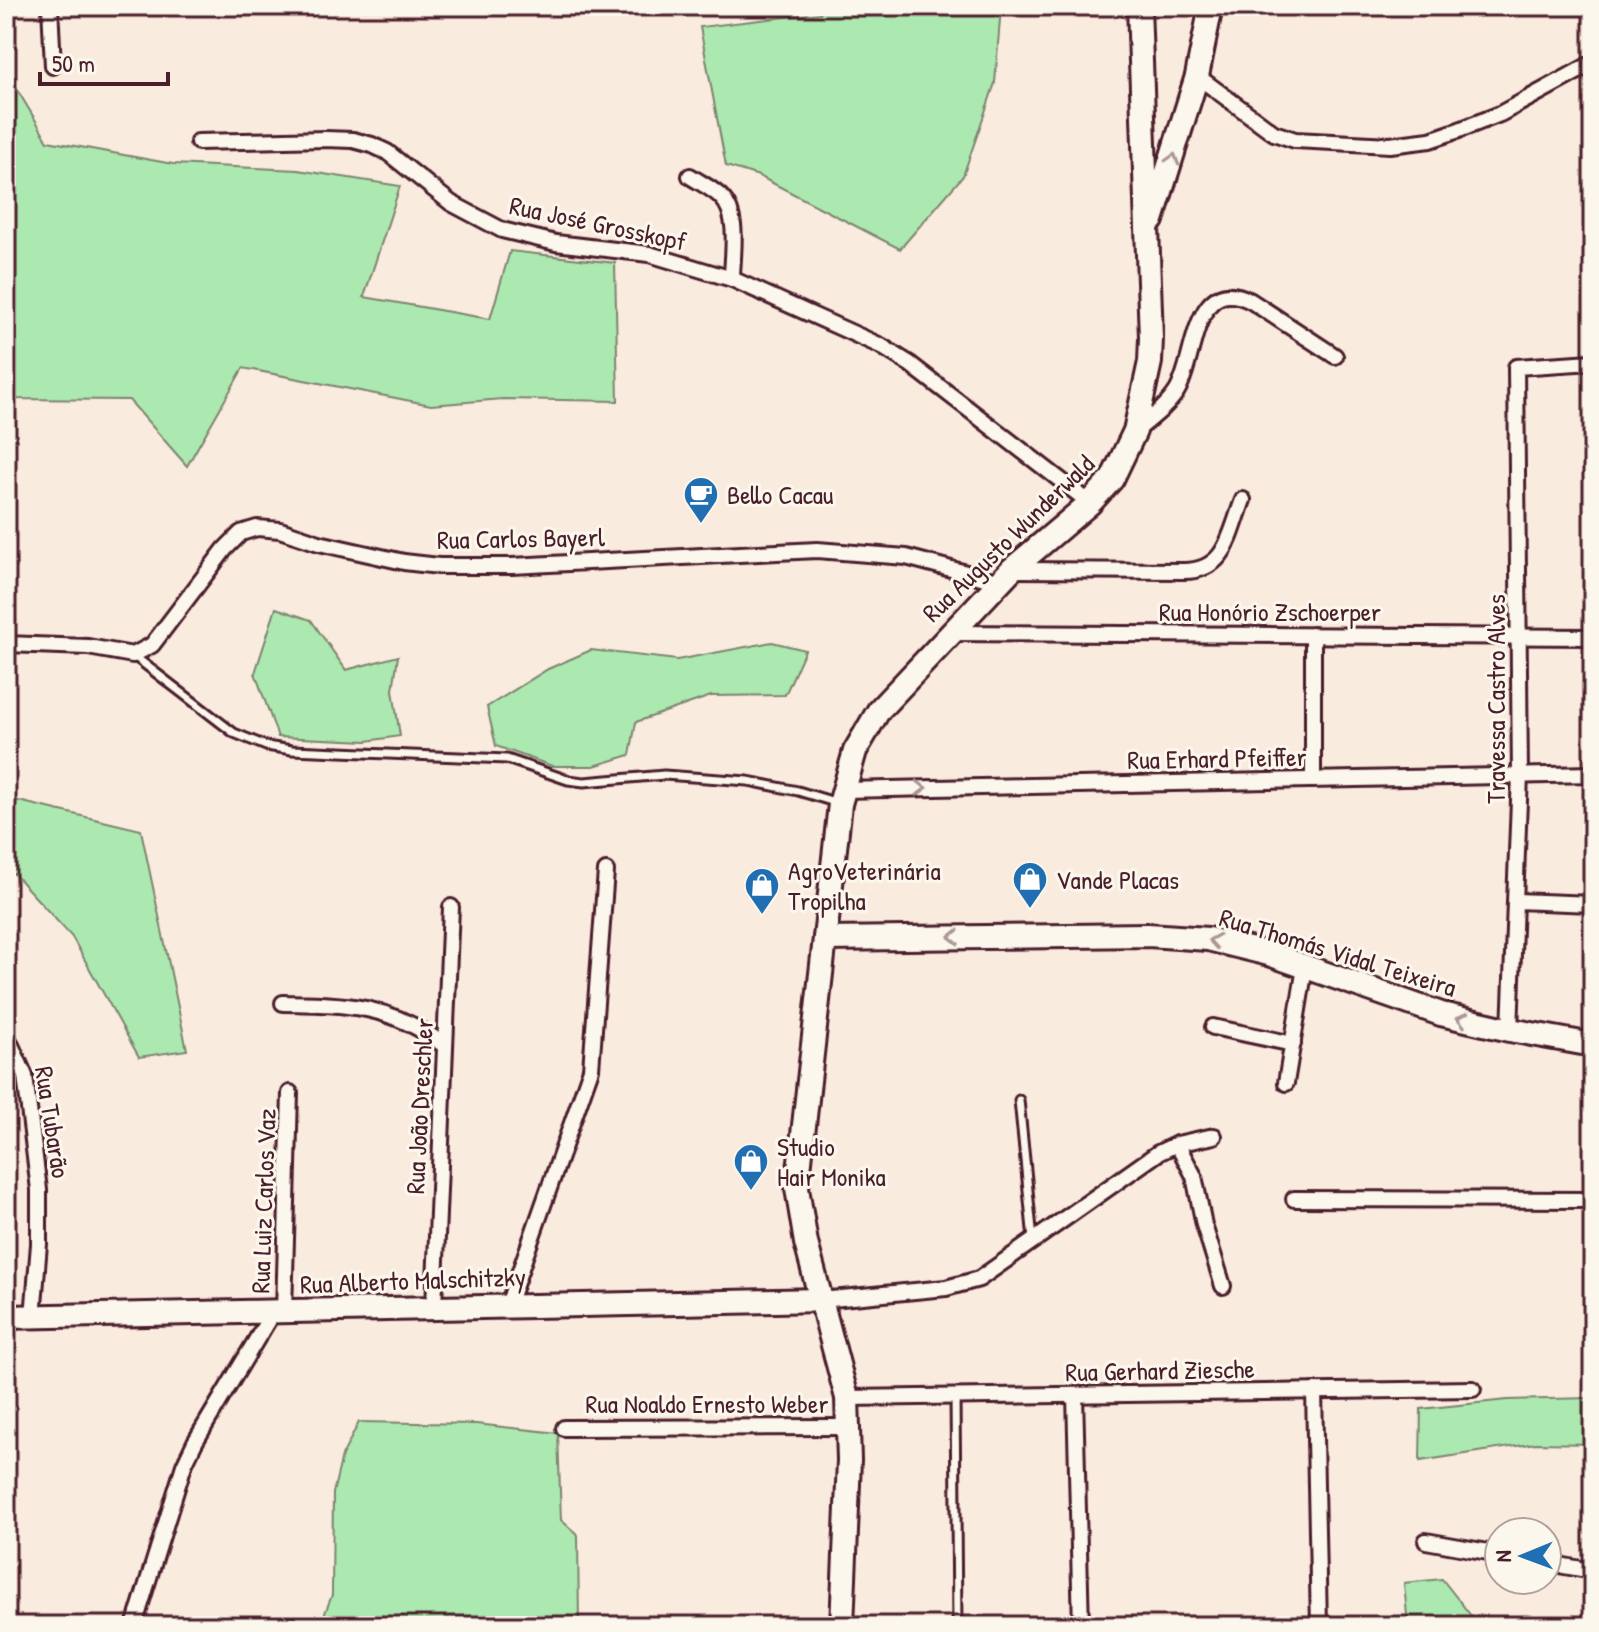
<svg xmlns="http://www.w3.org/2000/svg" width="1599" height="1632" font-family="'Patrick Hand',sans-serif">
<rect width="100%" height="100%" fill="#faebdf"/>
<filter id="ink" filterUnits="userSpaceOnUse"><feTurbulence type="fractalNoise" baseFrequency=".0125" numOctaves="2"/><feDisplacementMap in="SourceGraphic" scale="16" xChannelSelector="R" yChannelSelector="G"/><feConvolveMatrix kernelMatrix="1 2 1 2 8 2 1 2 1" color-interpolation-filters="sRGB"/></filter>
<g filter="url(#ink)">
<!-- green -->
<g fill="#ace9b0" stroke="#7b846e" stroke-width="2">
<polygon points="822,6 1001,6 995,83 963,176 900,249 759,176 726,166 700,27 820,13"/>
<polygon points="6,76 9,76 48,141 173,164 298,170 400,186 364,297 490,319 510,251 615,263 618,401 503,399 431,405 243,368 187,466 129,400 6,399"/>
<polygon points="276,608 311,620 346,670 398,656 393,690 400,736 367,741 278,737 255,673"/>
<polygon points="772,642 805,650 785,695 711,696 636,722 630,755 594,766 552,766 496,746 487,707 548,669 591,650 677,660"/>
<polygon points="6,798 141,830 187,1050 139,1057 72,937 14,874 6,873"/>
<polygon points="1593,1398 1593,1444 1536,1443 1420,1461 1421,1409 1507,1400"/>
<polygon points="359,1422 476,1424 558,1433 561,1520 578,1535 579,1626 320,1626 332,1595 333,1493 342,1456"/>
<polygon points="1442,1579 1479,1626 1408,1626 1404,1583"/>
</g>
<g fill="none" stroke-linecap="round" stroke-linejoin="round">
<!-- lane casing -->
<g stroke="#4a1f2b" stroke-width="13">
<g id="lane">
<polyline points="134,656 234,733 266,746 292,750 507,759 568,780 584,782 664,775 748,781 798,791 838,803"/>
<polyline points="1019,1100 1033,1240"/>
<polyline points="955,1396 957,1626"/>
</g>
</g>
<!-- street casing -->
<g stroke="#4a1f2b" stroke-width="20">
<g id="street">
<polyline points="50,6 53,66"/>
<polyline points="1197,76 1274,133 1295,140 1390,145 1430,140 1459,130 1500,114 1593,63"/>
<polyline points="198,142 325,139 353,140 372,145 387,152 451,203 502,230 556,243 649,254 732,279 881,346 910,364 1090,503"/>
<path d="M690,176c10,7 24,13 32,22 18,18 10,58 10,81"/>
<path d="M1136,431c14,-12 31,-24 41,-40 19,-30 15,-120 74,-90l84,55"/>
<path d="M1012,570l172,1c43,0 46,-38 59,-71"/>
<polyline points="950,633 1589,637"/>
<polyline points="1313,635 1313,780"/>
<polyline points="6,644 88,647 133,655 152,645 225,549 241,533 257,528 280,530 319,543 404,562 439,566 512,566 817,550 906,557 1000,582"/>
<polyline points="843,790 1593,774"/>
<polyline points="1516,901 1593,904"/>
<path d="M283,1003c65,1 109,2 162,43"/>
<polyline points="1213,1027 1293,1044"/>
<polyline points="1510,1030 1520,775 1516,367 1593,362"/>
<polyline points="6,1034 25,1076 39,1190 39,1244 33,1317"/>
<polyline points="1286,1083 1305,967"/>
<polyline points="1177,1144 1194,1176 1204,1225 1223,1286"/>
<polyline points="1294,1199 1593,1200"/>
<polyline points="821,1300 946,1288 979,1279 1158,1153 1177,1144 1214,1136"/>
<polyline points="508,1305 591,1069 606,871"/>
<polyline points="434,1307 451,907"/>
<polyline points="284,1312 290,1093"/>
<polyline points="1314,1391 1319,1626"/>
<polyline points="1075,1395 1081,1626"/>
<polyline points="847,1398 1473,1389"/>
<polyline points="564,1428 850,1427"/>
<polyline points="1426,1541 1499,1554"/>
<polyline points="1547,1563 1593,1571"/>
<polyline points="134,1626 184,1465 195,1442 273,1312"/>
</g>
</g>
<!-- secondary casing -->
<g stroke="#4a1f2b" stroke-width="28">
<g id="secondary">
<polyline points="1152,220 1197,76 1211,6"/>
<polyline points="825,939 1148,935 1208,939 1269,954 1441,1014 1510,1030 1593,1045"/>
<polyline points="6,1317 821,1300"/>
<polyline points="842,1626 849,1460 847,1398 806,1243 797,1188 840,804 855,751 879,710 1011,570 1090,503 1112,479 1135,431 1150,362 1151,338 1139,6"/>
</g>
</g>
<!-- lane -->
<use href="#lane" stroke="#fbf7ec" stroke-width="7"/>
<!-- street -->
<use href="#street" stroke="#fbf7ec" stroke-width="14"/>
<!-- secondary -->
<use href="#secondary" stroke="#fbf7ec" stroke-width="22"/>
</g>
<!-- one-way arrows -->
<defs><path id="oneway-chevron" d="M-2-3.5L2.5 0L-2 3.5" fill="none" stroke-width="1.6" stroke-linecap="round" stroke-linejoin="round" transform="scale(2)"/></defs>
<g stroke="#ab9695">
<use href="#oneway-chevron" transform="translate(1173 159) rotate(-73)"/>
<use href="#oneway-chevron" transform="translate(921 788) rotate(-1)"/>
<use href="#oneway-chevron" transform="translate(954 937) rotate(179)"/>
<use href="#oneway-chevron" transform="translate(1214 941) rotate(-171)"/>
<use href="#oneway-chevron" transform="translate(1462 1019) rotate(-166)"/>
</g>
</g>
<!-- icons -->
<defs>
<g id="cafe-pin" transform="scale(1.8)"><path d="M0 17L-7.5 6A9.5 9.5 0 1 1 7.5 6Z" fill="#1f6fb2" stroke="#fbf7ec"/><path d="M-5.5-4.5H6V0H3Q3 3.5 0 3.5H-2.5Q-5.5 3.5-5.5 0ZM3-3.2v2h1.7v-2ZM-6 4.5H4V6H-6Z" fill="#fff"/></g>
<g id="shop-pin" transform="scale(1.8)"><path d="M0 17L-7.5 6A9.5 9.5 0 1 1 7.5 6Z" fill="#1f6fb2" stroke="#fbf7ec"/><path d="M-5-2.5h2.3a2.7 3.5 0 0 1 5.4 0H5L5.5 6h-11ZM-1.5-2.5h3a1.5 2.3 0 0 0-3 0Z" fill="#fff"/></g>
</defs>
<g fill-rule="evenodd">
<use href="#cafe-pin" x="701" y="494"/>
<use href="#shop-pin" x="1030" y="879"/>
<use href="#shop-pin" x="762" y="885"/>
<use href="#shop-pin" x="751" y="1161"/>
</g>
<g text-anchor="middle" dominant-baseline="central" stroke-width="6" stroke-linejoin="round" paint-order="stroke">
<!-- street labels -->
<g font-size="26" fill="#4a1f2b" stroke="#fbf7ec">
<text transform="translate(598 223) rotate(12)">Rua José Grosskopf</text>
<text transform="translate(521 538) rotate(-1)">Rua Carlos Bayerl</text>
<text transform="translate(1008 538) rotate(-44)">Rua Augusto Wunderwald</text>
<text x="1270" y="611">Rua Honório Zschoerper</text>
<text transform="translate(1495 699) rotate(-90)">Travessa Castro Alves</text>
<text transform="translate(1217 758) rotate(-1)">Rua Erhard Pfeiffer</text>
<text transform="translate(1338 952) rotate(17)">Rua Thomás Vidal Teixeira</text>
<text transform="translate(419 1106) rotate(-87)">Rua João Dreschler</text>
<text transform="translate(53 1122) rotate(81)">Rua Tubarão</text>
<text transform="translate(263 1201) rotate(-88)">Rua Luiz Carlos Vaz</text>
<text transform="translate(413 1280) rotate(-2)">Rua Alberto Malschitzky</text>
<text transform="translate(1160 1370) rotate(-1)">Rua Gerhard Ziesche</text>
<text x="707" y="1403">Rua Noaldo Ernesto Weber</text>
</g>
<!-- poi labels -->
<g font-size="26" fill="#4a1f2b" stroke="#fbf7ec" text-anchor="start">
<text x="727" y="494">Bello Cacau</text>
<text x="788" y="870">AgroVeterinária<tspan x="788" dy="30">Tropilha</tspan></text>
<text x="1056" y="879">Vande Placas</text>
<text x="777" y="1146">Studio<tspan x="777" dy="30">Hair Monika</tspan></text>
</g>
</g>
<!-- margin -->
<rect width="1599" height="1632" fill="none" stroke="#fbf7ec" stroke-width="32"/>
<rect x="16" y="16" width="1567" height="1600" fill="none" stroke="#4a1f2b" stroke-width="3" filter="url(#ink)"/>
<!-- north arrow -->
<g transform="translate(1523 1556) rotate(269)"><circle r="38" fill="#fbf7ec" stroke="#b4a19f" stroke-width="2"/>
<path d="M0-6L14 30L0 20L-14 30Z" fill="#1f6fb2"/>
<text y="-12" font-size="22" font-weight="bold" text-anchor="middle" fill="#4a1f2b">N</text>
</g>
<!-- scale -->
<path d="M40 72v12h128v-12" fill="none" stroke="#4a1f2b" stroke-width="4"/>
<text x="52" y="72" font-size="24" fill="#4a1f2b" stroke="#fbf7ec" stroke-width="6" paint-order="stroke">50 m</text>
</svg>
